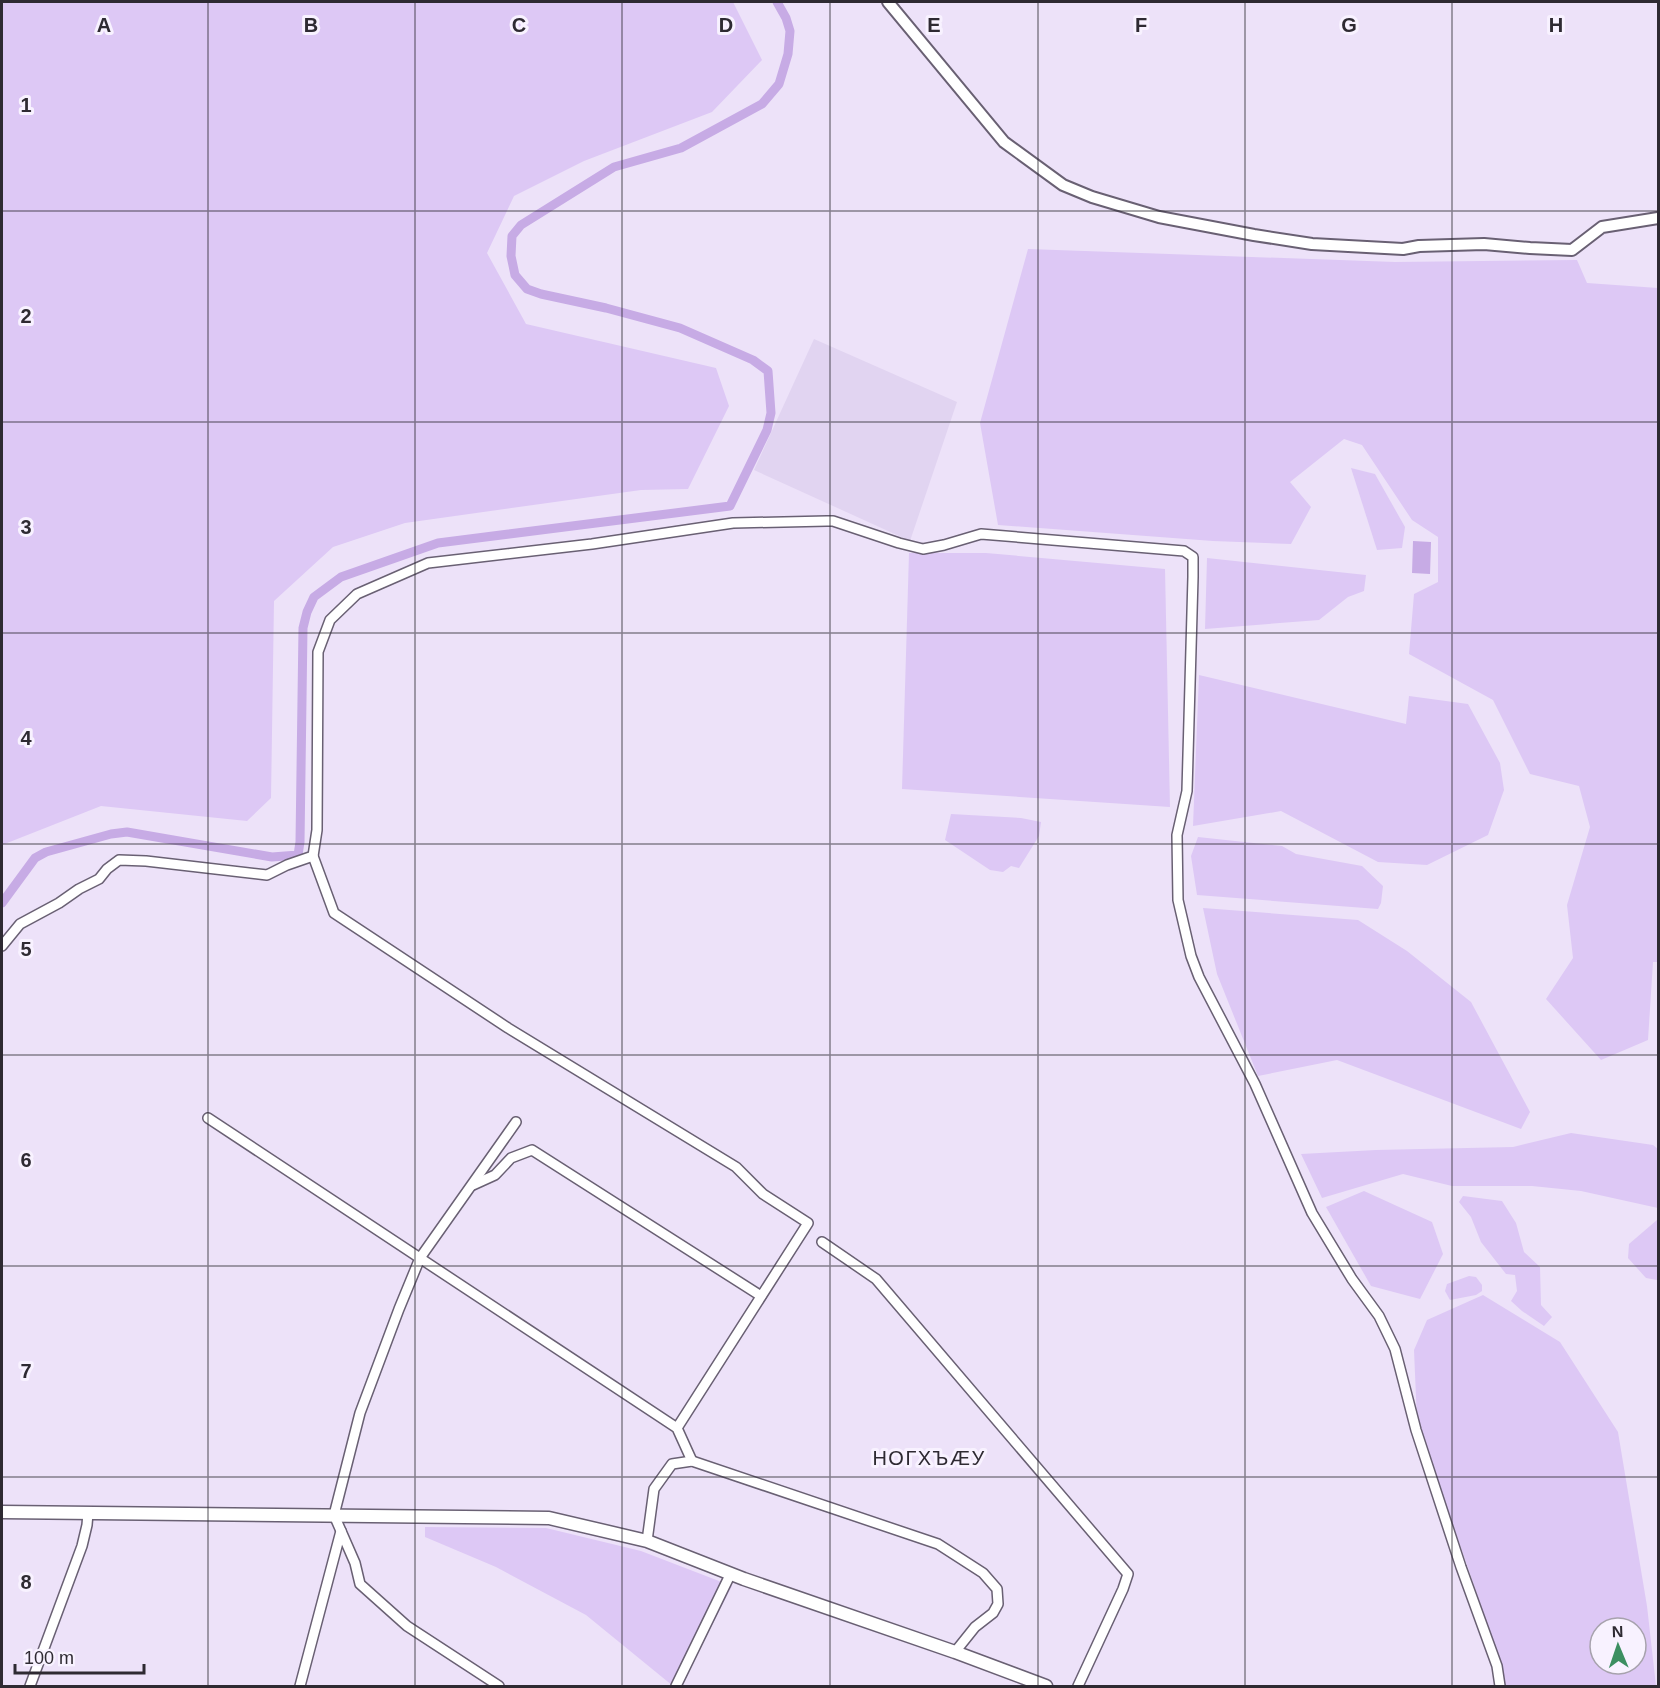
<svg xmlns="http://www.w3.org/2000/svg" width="1660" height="1688" font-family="Helvetica,sans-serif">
<rect width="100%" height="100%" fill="#ede2f9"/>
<!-- built -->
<polygon fill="#e1d4f1" points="814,339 957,402 910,541 754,470"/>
<!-- green -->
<g fill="#ddc8f5" fill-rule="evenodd">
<polygon points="2,2 733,2 762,60 712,112 584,161 514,196 487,253 526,324 716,368 729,406 688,489 641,490 405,523 333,547 274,601 271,798 247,821 101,806 2,845"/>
<polygon points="1028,249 1395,262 1577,260 1587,283 1658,288 1658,962 1653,962 1648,1040 1601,1060 1546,999 1573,958 1567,905 1590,827 1579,786 1530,774 1493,700 1409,654 1414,594 1438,582 1438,537 1412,520 1362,445 1344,439 1290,482 1311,507 1291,544 1213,541 998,525 980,423"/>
<polygon points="1351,468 1375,474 1405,527 1402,548 1377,550"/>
<polygon points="909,553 986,553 1165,569 1170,807 902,789"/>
<polygon points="1207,558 1366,575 1364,591 1348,597 1319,620 1205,629"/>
<polygon points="1199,675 1406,724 1409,696 1468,704 1500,763 1504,790 1488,835 1427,865 1378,862 1281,811 1193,826"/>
<polygon points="951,814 1021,818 1041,822 1039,836 1019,868 1011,866 1003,872 990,870 945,840"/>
<polygon points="1198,837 1282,846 1296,854 1362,866 1383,886 1381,903 1378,909 1197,895 1191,856"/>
<polygon points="1203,908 1358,920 1407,951 1471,1002 1530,1112 1521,1129 1337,1060 1258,1076 1217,974"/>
<polygon points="1571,1133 1653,1145 1658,1149 1658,1208 1581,1191 1532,1186 1452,1186 1403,1174 1322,1198 1301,1154 1376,1150 1513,1147"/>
<polygon points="1364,1191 1432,1222 1443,1254 1420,1299 1371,1286 1326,1207"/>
<polygon points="1463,1196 1502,1201 1516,1223 1524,1252 1540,1267 1541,1305 1552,1317 1544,1326 1522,1311 1511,1301 1517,1291 1515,1275 1506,1274 1481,1242 1471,1217 1459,1202"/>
<polygon points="1657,1220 1658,1220 1658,1278 1657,1280 1646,1278 1628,1258 1629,1244"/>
<polygon points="1469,1276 1476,1277 1482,1285 1482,1291 1476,1295 1450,1300 1445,1291 1447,1284"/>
<path d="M1483,1295l77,47 58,90 29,174 9,80h-151l-30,-98 -58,-167 -3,-71 13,-30zM1600,1628h36v36h-36z"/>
<polygon points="425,1527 546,1528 641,1551 732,1586 681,1686 673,1686 586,1615 496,1567 425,1537"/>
</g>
<!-- water -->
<polygon fill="#c7abe5" points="1413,541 1431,542 1430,574 1412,573"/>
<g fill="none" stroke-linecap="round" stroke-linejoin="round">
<!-- canal -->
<polyline stroke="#c7abe5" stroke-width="9" points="2,903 35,858 46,852 111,834 127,832 272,857 298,855 300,842 303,628 307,612 314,597 341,577 438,543 730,506 767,430 771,413 768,371 753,360 680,328 606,308 541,294 527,289 515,275 511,256 512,236 521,225 614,167 681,148 762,104 779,84 788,54 790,31 786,18 777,2"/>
<!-- minor casing -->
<g stroke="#696073" stroke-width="12">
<g id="minor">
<polyline points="313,856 334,913 508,1028 736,1167 763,1194 808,1223 677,1428"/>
<polyline points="2,946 20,924 59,903 79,889 99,879 107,869 119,860 146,861 267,875 287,865 313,856 317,830 318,652 330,620 357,594 428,563 592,544 733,523 827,521 833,521 899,543 923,549 944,545 981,534 1184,551 1193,557 1193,577 1187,791 1177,835 1178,900 1191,956 1199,977 1255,1084 1312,1213 1352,1279 1379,1316 1395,1349 1416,1430 1461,1567 1497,1666 1500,1686"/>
<polyline points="208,1118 677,1428 692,1461"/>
<polyline points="473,1185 495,1175 511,1158 532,1150 761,1296"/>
<polyline points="822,1242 876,1279 1128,1574 1123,1589 1078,1686"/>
<polyline points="647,1541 654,1489 672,1464 692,1461 938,1544 983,1573 997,1589 998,1604 993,1613 975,1627 955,1652"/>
<polyline points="30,1686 82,1546 87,1525 88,1513"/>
<polyline points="300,1686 341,1531"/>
<polyline points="499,1686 407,1626 360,1584 355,1563 334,1515 360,1413 399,1309 420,1258 516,1122"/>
<polyline points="676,1686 731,1573"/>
</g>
</g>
<!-- tertiary casing -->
<g stroke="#696073" stroke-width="14">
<polyline id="tertiary" points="888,2 1004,142 1063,185 1092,197 1159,217 1254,235 1312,244 1403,249 1419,246 1484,244 1530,248 1572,250 1602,227 1658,218"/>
</g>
<!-- secondary casing -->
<g stroke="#696073" stroke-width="15">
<polyline id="secondary" points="2,1512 549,1518 647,1541 744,1579 955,1652 1046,1686"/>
</g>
<!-- minor -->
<use href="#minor" stroke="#fff" stroke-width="9"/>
<!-- tertiary -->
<use href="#tertiary" stroke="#fff" stroke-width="10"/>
<!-- secondary -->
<use href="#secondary" stroke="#fff" stroke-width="12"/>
</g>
<!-- grid -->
<path fill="none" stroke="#2e2a32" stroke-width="1.5" stroke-opacity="0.55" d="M208,2v1684M415,2v1684M622,2v1684M830,2v1684M1038,2v1684M1245,2v1684M1452,2v1684M2,211h1656M2,422h1656M2,633h1656M2,844h1656M2,1055h1656M2,1266h1656M2,1477h1656"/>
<g text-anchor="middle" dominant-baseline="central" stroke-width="6" stroke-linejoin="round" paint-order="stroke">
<!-- quarter labels -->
<g font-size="20" letter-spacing="1.5" fill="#2e2a32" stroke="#f8f2ff">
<text x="929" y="1458">НОГХЪÆУ</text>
</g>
</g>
<g font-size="20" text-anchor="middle" font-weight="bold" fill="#2e2a32" stroke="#f8f2ff" stroke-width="6" stroke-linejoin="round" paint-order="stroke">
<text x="104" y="32">A</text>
<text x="311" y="32">B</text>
<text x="519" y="32">C</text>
<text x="726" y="32">D</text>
<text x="934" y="32">E</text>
<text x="1141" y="32">F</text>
<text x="1349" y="32">G</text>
<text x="1556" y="32">H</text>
<text x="26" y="112">1</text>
<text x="26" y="323">2</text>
<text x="26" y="534">3</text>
<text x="26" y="745">4</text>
<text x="26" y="956">5</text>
<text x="26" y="1167">6</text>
<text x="26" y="1378">7</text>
<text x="26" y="1589">8</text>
</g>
<!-- border -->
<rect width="1660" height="1688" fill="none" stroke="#2e2a32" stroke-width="6"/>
<!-- north arrow -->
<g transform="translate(1618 1646) rotate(358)"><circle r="28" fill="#f8f2ff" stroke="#a7a2ad" stroke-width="1.5"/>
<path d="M0-4.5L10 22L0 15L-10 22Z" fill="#3c8f61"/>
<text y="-9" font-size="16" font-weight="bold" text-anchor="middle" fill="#2e2a32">N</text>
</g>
<!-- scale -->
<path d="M15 1664v9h129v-9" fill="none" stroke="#2e2a32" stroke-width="3"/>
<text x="24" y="1664" font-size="18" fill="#2e2a32" stroke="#f8f2ff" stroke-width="4.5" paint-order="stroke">100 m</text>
</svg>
